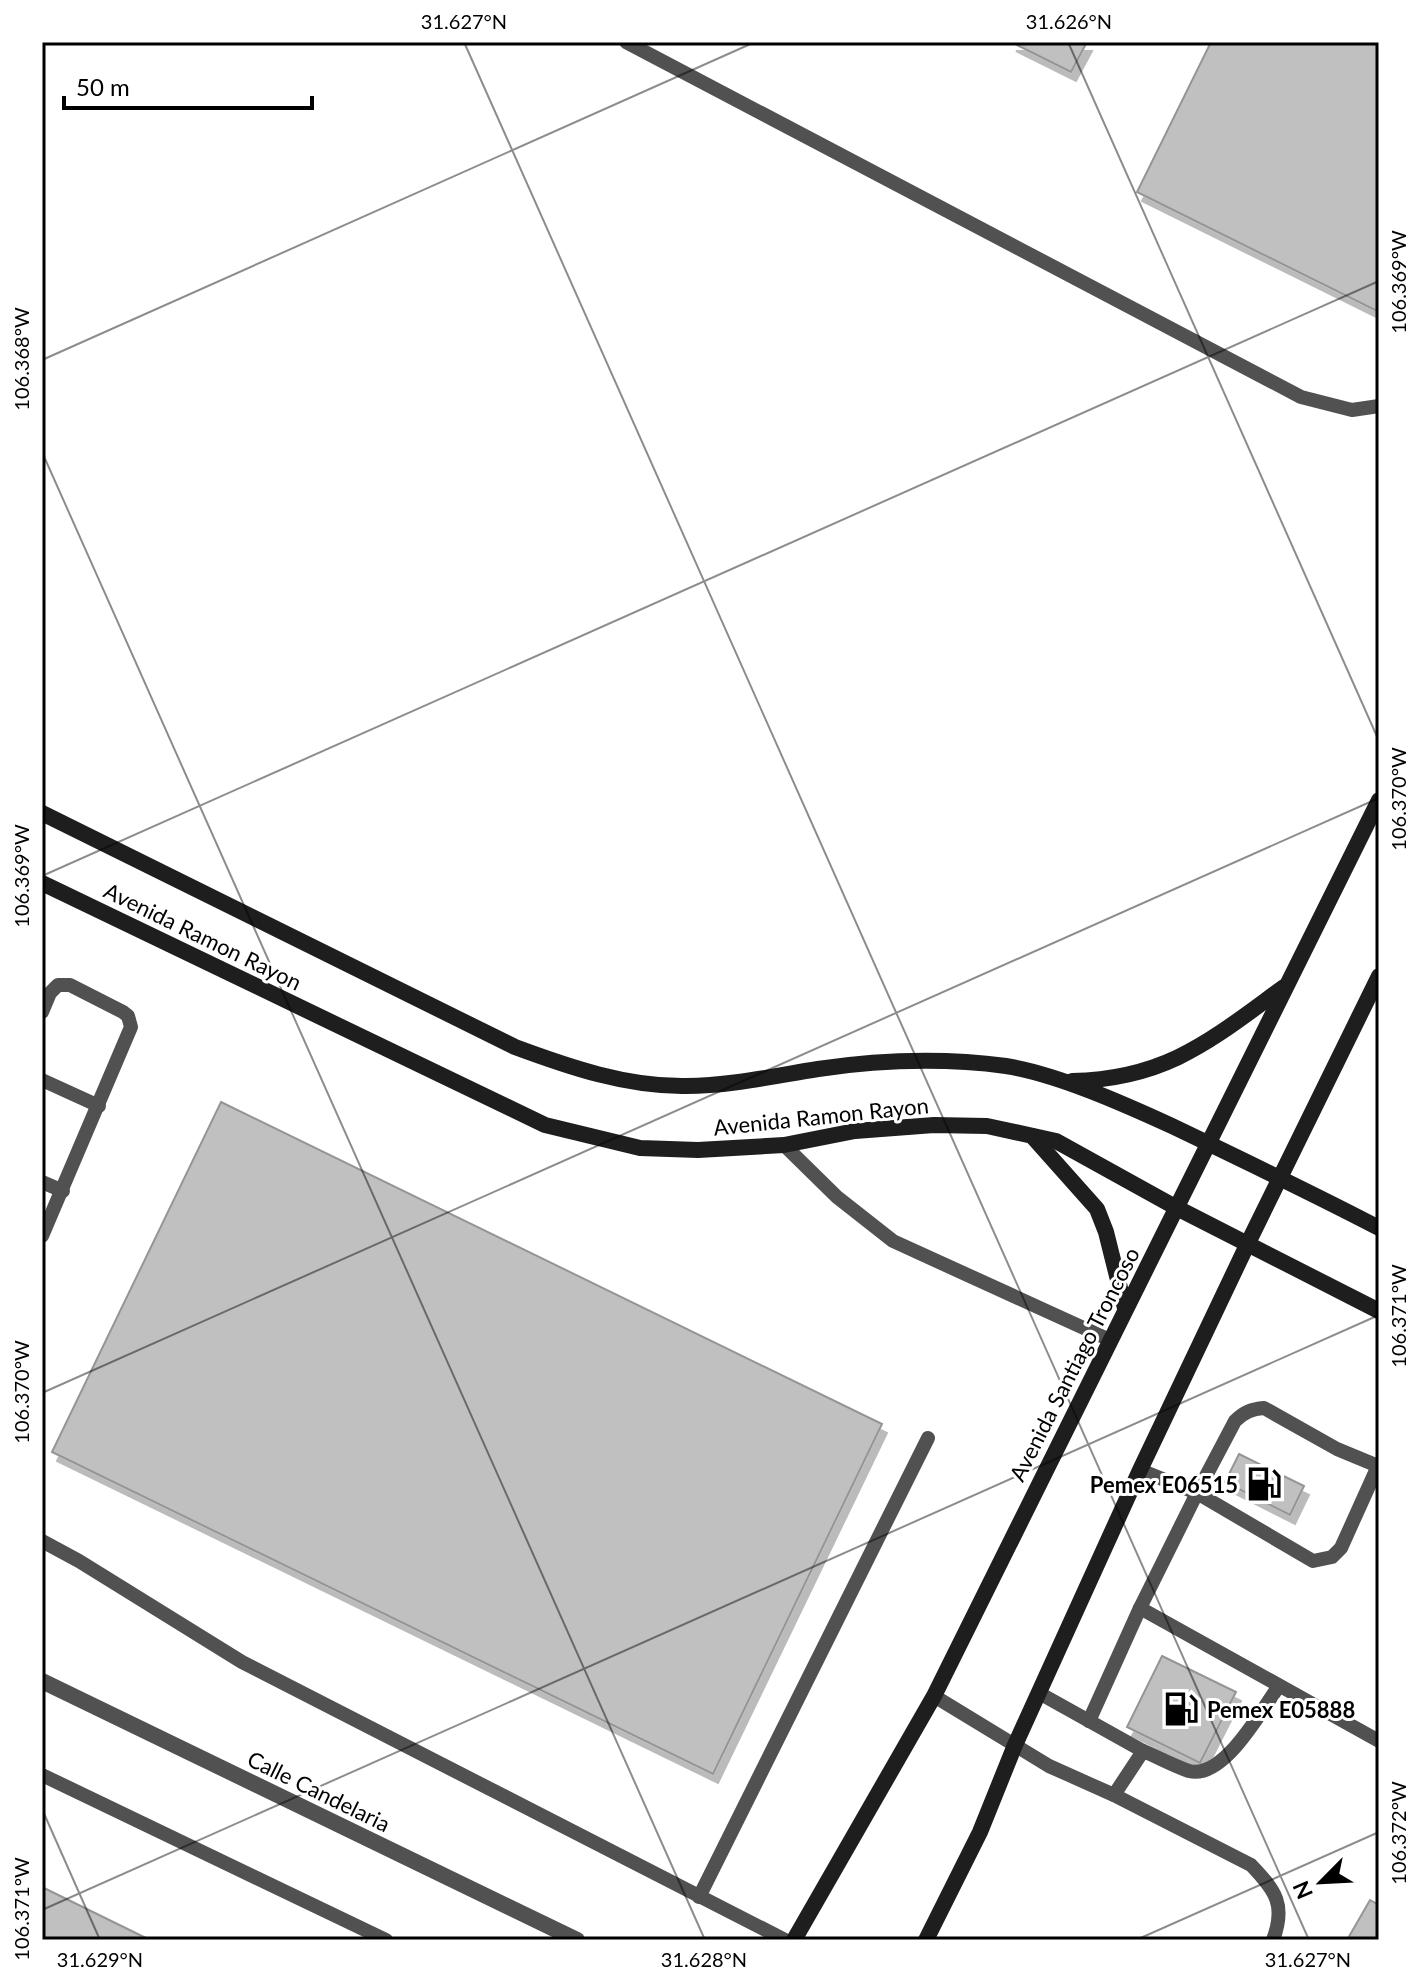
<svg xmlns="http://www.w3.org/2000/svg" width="1421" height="1982" font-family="Lato,sans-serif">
<defs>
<filter id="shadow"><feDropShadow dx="5" dy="9" stdDeviation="0" flood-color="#0004"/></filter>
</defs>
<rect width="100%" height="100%" fill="#fff"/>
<!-- building -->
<g fill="#c0c0c0" stroke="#959595" stroke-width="2" filter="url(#shadow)">
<polygon points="1011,42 1087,42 1071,72"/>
<polygon points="1211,42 1379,42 1379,312 1137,192"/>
<polygon points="221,1102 882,1424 713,1774 52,1452"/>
<polygon points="1239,1454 1304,1486 1290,1515 1225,1482"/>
<polygon points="1162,1656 1236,1692 1200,1763 1127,1727"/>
<polygon points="42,1887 150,1940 42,1940"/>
<polygon points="1370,1900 1379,1905 1379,1940 1347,1940"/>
</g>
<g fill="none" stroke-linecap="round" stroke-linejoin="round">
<!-- service -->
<g stroke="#515151" stroke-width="14">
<polyline points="626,42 1301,397 1352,410 1379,406"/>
<polyline points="42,1012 50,993 58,985 70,985 123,1012 128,1016 131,1027 42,1236"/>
<polyline points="42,1080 99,1106"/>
<polyline points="784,1145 837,1197 893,1241 1110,1340"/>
<polyline points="42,1182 63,1191"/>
<path d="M1378,1466l-37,82 -9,9 -19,4 -116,-68 38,-72c9,-9 17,-12 29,-13l73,41 41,17 1,-2"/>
<polyline points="42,1541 79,1561 242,1662 785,1940"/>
<polyline points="1140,1608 1379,1741"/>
<polyline points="1039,1693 1143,1751 1114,1795"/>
<path d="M934,1696l115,70 65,29 137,70c25,26 35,40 22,75"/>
<polyline points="1089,1721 1140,1608 1197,1493 1140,1470"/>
<path d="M1143,1751c15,6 31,15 46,20 35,9 72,-61 90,-85"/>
<polyline points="42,1775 386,1940"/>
<polyline points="699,1897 928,1438"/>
</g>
<!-- minor -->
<polyline stroke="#515151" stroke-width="16" points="42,1681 577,1940"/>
<!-- secondary -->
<g stroke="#1e1e1e" stroke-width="16">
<path d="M42,813l473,234c54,20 112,40 171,39 44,0 88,-10 132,-17 61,-9 127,-11 188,-3 51,8 118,38 166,60 69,33 138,66 207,102"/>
<polyline points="42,883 545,1125 640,1148 698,1150 784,1145 855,1131 934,1125 987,1126 1056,1141 1177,1208 1379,1311"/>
<path d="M1072,1081c95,-2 139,-41 212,-94"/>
<polyline points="1032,1136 1097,1209 1106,1232 1125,1308"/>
<polyline points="794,1940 934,1696 1379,800"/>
<polyline points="926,1940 980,1832 1015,1745 1140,1470 1248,1243 1379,976"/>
</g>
</g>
<!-- ticks -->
<path fill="none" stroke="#000" stroke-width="2" stroke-opacity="0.45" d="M464,42l845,1898M1068,42l311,699M42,360l713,-318M42,452l663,1488M42,876l1337,-595M42,1393l1337,-595M42,1809l58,131M42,1910l1337,-595M1136,1940l243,-108"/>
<!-- icons -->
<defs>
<g id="fuel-bare" transform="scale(2.76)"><path d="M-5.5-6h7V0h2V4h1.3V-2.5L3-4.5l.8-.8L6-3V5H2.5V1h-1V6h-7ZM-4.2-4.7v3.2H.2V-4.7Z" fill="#000" stroke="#fff" stroke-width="2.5" paint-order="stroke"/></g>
</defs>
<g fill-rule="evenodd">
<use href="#fuel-bare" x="1264" y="1484"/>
<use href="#fuel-bare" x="1181" y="1709"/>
</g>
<g text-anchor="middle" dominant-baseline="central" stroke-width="6" stroke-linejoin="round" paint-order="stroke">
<!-- street labels -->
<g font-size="22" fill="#000" stroke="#fff">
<text transform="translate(203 936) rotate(26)">Avenida Ramon Rayon</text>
<text transform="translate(821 1116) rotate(-6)">Avenida Ramon Rayon</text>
<text transform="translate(1074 1364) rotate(-63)">Avenida Santiago Troncoso</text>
<text transform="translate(319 1791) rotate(26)">Calle Candelaria</text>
</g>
<!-- poi labels -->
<g font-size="22" font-weight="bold" fill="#000" stroke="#fff" text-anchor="end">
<text x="1238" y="1484">Pemex E06515</text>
<text x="1207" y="1709" text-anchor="start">Pemex E05888</text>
</g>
</g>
<!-- border -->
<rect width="1421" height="1982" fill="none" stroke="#ffffff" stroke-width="88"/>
<!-- north arrow -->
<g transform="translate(1321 1882) rotate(246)" stroke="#ffffff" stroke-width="6" paint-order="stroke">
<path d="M0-6L14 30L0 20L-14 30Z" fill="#000000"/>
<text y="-12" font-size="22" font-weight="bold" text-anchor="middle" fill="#000000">N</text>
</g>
<!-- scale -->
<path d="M64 96v12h248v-12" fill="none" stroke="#000000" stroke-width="4"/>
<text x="76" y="96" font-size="24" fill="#000000" stroke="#ffffff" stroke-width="6" paint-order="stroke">50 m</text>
<rect x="44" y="44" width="1333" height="1894" fill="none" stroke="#000" stroke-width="3"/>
<g font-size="20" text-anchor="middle" fill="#000">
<text x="464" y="29">31.627°N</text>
<text x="1069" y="29">31.626°N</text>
<text transform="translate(1399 282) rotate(-90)" y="7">106.369°W</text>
<text transform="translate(22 359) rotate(-90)" y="7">106.368°W</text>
<text transform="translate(1399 799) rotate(-90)" y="7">106.370°W</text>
<text transform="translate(22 876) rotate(-90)" y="7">106.369°W</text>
<text transform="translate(1399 1316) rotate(-90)" y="7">106.371°W</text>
<text transform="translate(22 1392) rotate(-90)" y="7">106.370°W</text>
<text transform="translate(1399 1833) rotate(-90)" y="7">106.372°W</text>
<text transform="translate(22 1909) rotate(-90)" y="7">106.371°W</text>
<text x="100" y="1967">31.629°N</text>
<text x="704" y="1967">31.628°N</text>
<text x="1308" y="1967">31.627°N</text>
</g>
</svg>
